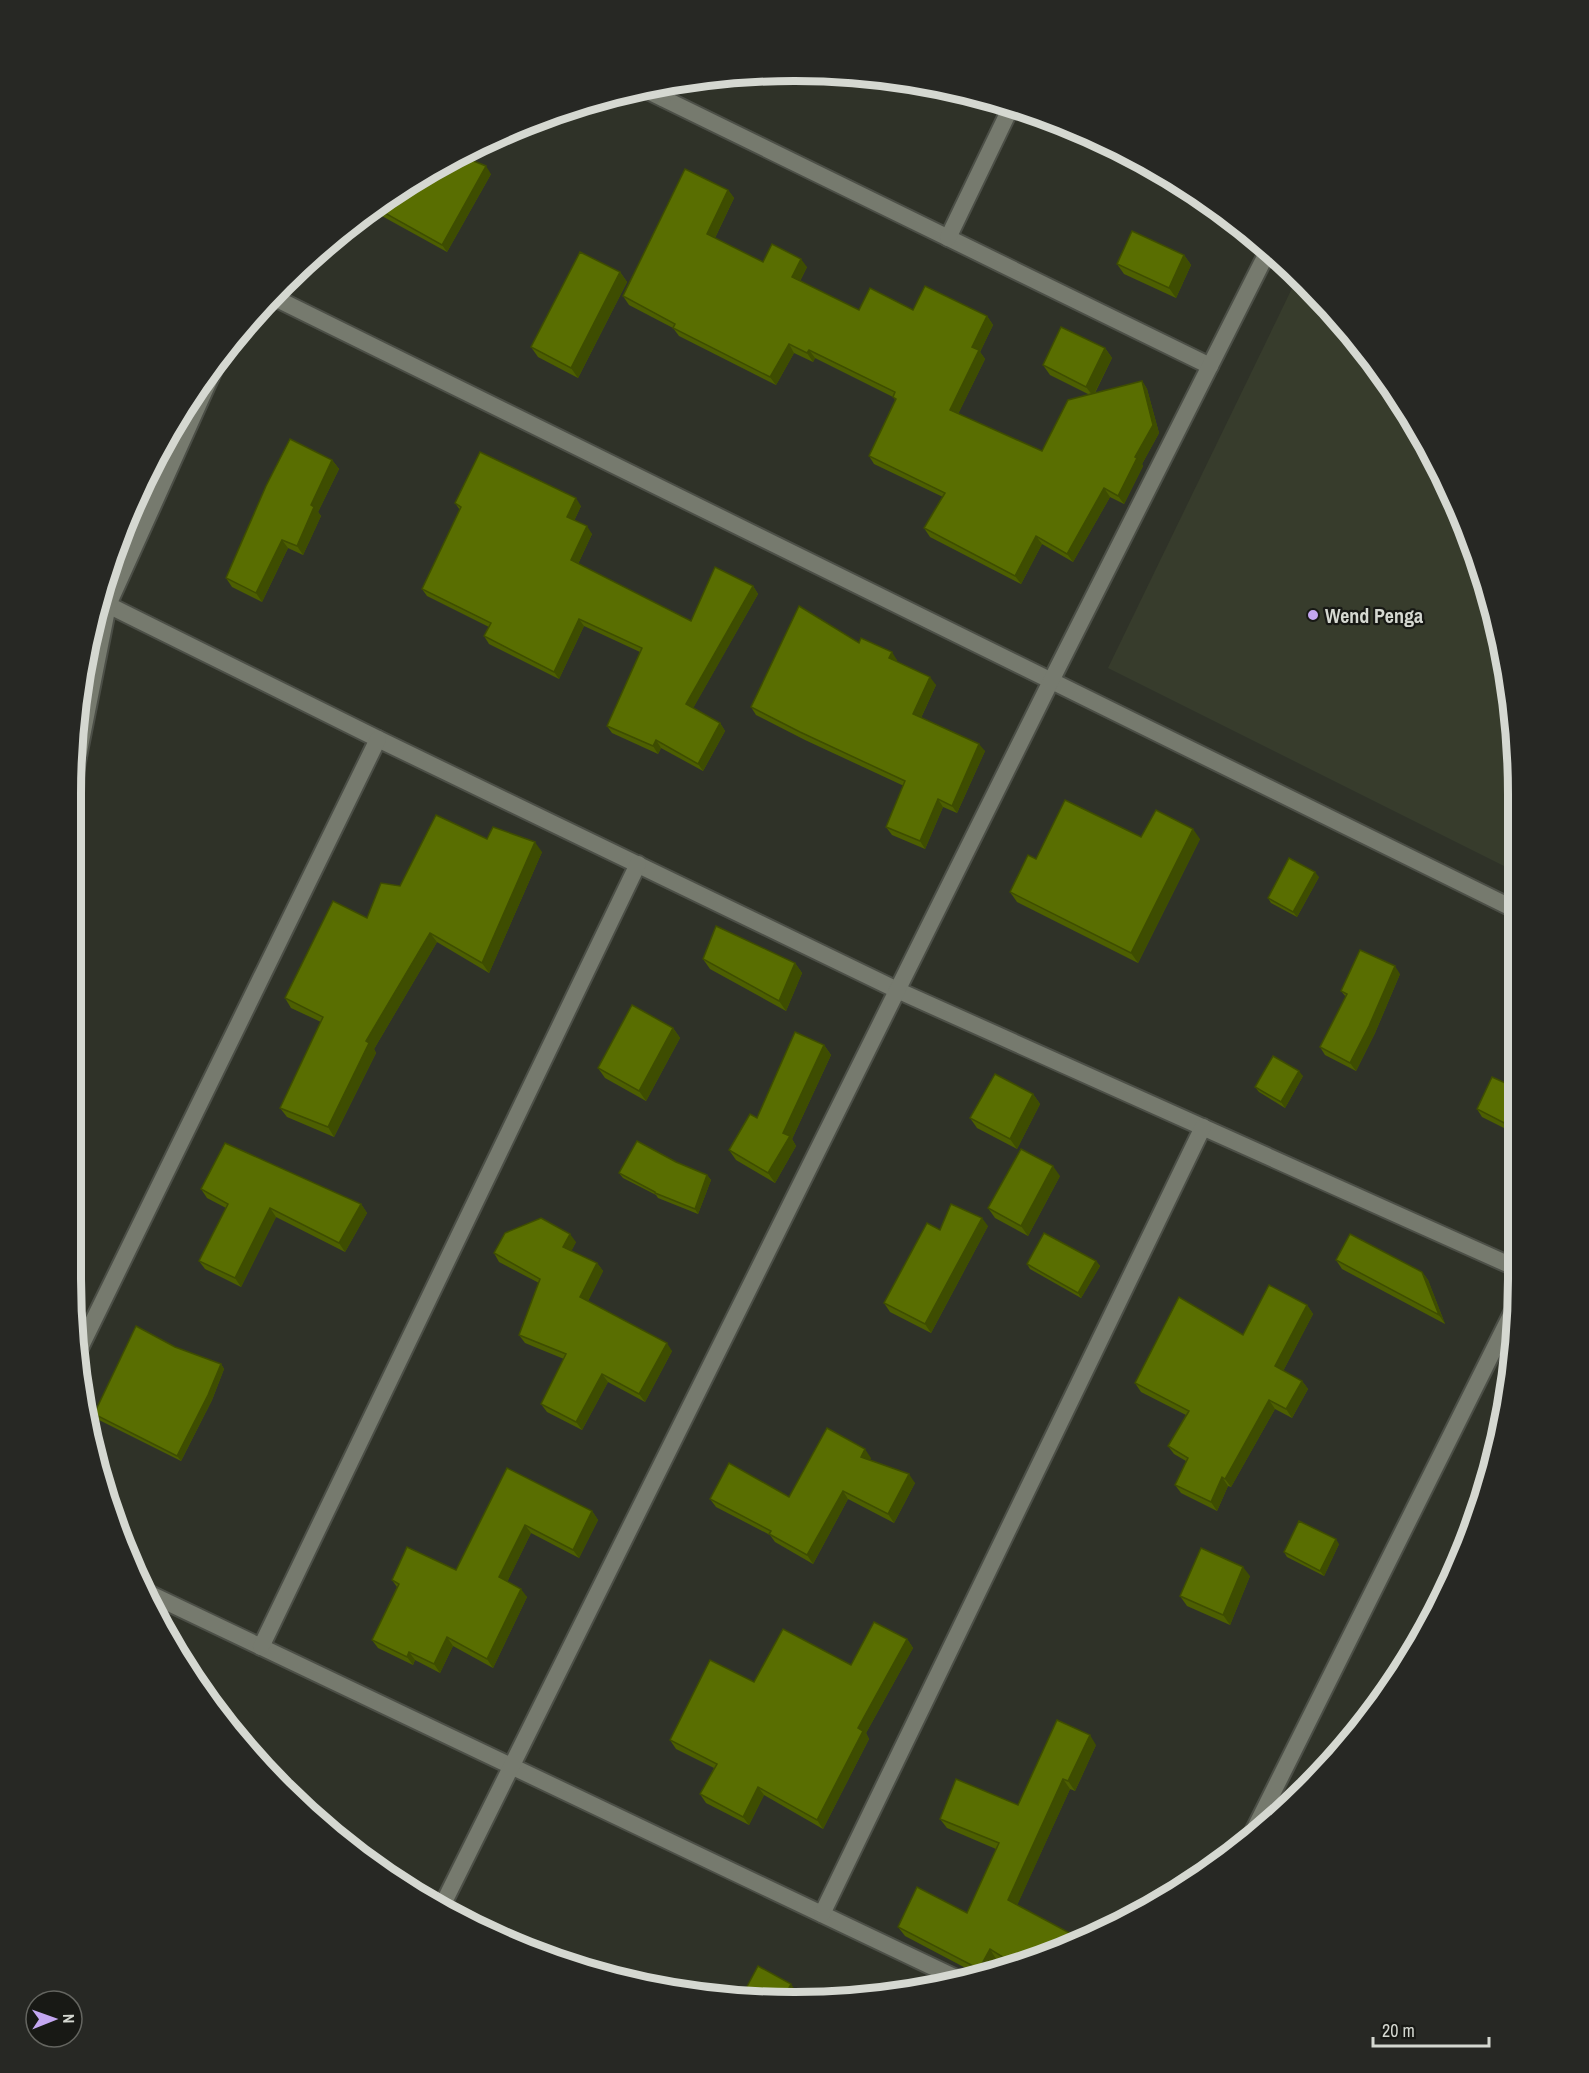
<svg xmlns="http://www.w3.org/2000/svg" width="1589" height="2073" font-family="'Archivo Narrow',sans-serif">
<rect width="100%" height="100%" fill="#2f3228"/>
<!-- built -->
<polygon fill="#373c2c" points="1298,276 1306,282 1396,392 1480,561 1512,700 1512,870 1108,668"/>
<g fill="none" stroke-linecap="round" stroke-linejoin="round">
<!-- minor casing -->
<g stroke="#4c4f47" stroke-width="20">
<g id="minor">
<polyline points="642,88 1210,366"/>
<polyline points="663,98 670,83"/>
<polyline points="948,238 1011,107"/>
<polyline points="271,296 1512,908"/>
<polyline points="98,600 378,739 897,990 1512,1266"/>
<polyline points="72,787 108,605 222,352"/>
<polyline points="80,1348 378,739"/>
<polyline points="148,1593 956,1978"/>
<polyline points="261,1647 638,864"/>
<polyline points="1251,1836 1512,1313"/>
<polyline points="442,1906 1051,681 1268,251"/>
<polyline points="822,1914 1203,1127"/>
</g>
</g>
<!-- minor -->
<use href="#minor" stroke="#767a6e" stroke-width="16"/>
</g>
<!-- wall -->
<g fill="#4d5f01">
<polygon points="439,171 491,174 447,252 371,210 392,193"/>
<polygon points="728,190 734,198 715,238 763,262 807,267 800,281 859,310 913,310 987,316 993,325 980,352 985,359 958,414 1042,451 1090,395 1050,375 1043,365 1105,348 1112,358 1095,393 1142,381 1147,389 1159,433 1142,464 1143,466 1124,504 1110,497 1073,562 1042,544 1021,584 930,537 924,528 943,497 874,464 869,456 895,400 893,397 815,358 813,362 794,353 776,385 679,336 673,328 629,305 623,296"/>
<polygon points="1184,255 1191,265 1176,298 1124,274 1117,264"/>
<polygon points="620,272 627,282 578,378 538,357 531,347"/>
<polygon points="332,460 339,469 318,512 321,516 303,555 288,548 262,602 232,587 226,578"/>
<polygon points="455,503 581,506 574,521 592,534 578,564 691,621 753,586 758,594 693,708 720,723 725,731 703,771 661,748 658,754 612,733 607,726 640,652 584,626 559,679 489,644 484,636 489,627 427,596 422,589 460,510"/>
<polygon points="859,643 897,660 896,661 936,685 921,718 985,751 957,813 943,807 925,849 892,835 886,827 904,786 805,740 756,715 751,707"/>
<polygon points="1141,837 1200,839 1138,963 1017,902 1010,892 1036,859"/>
<polygon points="487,839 542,852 489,973 437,942 374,1049 376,1053 334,1137 287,1117 280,1108 321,1022 291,1008 285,998 400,886"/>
<polygon points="1319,877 1297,917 1271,903 1268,898"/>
<polygon points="703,959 795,963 802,973 786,1011 710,969"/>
<polygon points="1400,974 1375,1033 1356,1071 1325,1055 1320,1047 1346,997 1341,991"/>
<polygon points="673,1028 680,1038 646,1101 605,1078 598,1068"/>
<polygon points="824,1045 831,1055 792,1139 796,1146 775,1183 736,1160 729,1150 757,1118"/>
<polygon points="1303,1076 1285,1108 1259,1092 1255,1087"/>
<polygon points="1512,1086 1512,1132 1482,1117 1477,1109"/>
<polygon points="1033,1094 1040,1104 1017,1149 977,1128 970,1118"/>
<polygon points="676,1162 707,1175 711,1180 698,1214 658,1198 656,1195 623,1178 619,1173"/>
<polygon points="1060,1176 1028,1236 995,1218 988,1208"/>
<polygon points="201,1189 361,1204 367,1213 345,1252 276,1217 241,1287 205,1269 199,1261 226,1208 207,1198"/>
<polygon points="988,1226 931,1333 890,1312 884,1303 940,1230"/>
<polygon points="576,1242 571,1251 597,1263 603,1271 588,1301 672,1351 645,1402 608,1382 582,1430 547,1412 541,1404 564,1359 525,1343 519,1335 539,1283 499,1262 494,1253"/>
<polygon points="1336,1260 1422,1272 1428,1280 1445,1324 1342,1269"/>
<polygon points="1096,1261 1100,1266 1081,1298 1030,1269 1027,1264"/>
<polygon points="1307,1305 1313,1314 1283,1371 1302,1381 1308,1389 1292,1418 1275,1409 1231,1487 1228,1486 1217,1511 1181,1493 1175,1485 1186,1461 1174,1454 1168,1446 1186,1415 1141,1392 1135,1383"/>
<polygon points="175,1347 221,1364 224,1369 212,1400 181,1461 97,1419 94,1414"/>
<polygon points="871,1458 870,1460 915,1483 894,1523 848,1499 813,1564 775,1542 770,1535 716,1507 710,1499 789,1497"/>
<polygon points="507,1468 592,1511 598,1520 579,1558 531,1533 507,1582 527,1597 493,1668 453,1646 440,1673 415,1660 413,1665 378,1648 372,1640 397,1587 392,1580 456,1570"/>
<polygon points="1339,1544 1324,1576 1287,1557 1284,1552"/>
<polygon points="1250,1576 1230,1625 1187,1606 1180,1596"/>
<polygon points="907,1639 913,1648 866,1733 869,1739 823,1829 764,1795 749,1825 706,1803 700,1794 714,1768 676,1749 670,1740 754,1682 851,1665"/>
<polygon points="1096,1745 1075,1791 1070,1789 1017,1905 1027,1964 1010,1967 996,1959 990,1971 977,1974 905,1936 898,1927 967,1913 996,1849 947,1828 940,1819 1018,1805"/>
</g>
<!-- shaded-wall -->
<g fill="#3e4d01">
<polygon points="486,166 491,174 447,252 442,245"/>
<polygon points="728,190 734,198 713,242 707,234"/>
<polygon points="1184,255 1191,265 1176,298 1169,288"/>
<polygon points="801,259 807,267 798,285 792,277"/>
<polygon points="620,272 627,282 578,378 571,368"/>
<polygon points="987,316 993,325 980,352 985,359 956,418 950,410 972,347"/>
<polygon points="789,344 794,353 776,385 770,377"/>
<polygon points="1105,348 1112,358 1093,396 1086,387"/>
<polygon points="809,350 815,358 813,362 807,353"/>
<polygon points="1142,381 1147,389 1159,433 1142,464 1143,466 1124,504 1118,496 1135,457"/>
<polygon points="332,460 339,469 318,512 321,516 303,555 297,546 311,505"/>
<polygon points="1104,488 1110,497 1073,562 1067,554"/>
<polygon points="576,498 581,506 572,525 567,517"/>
<polygon points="587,526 592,534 576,568 571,560"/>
<polygon points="1036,536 1042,544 1021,584 1015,576"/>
<polygon points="282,540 288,548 262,602 256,593"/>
<polygon points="753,586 758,594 691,712 686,704"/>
<polygon points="579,619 584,626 559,679 554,672"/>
<polygon points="892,652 897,660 894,666 889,658"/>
<polygon points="930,677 936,685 919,722 913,714"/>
<polygon points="720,723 725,731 703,771 698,764"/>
<polygon points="656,740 661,748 658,754 653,746"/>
<polygon points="979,744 985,751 957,813 952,806"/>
<polygon points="938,799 943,807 925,849 920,841"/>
<polygon points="1193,829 1200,839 1138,963 1131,953"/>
<polygon points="535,842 542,852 489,973 482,963"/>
<polygon points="1315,872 1319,877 1297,917 1293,912"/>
<polygon points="430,933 437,942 374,1049 376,1053 334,1137 328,1127 366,1041"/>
<polygon points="795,963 802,973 786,1011 779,1001"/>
<polygon points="1395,966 1400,974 1375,1033 1356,1071 1350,1063"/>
<polygon points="673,1028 680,1038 646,1101 639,1091"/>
<polygon points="824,1045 831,1055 792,1139 796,1146 775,1183 768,1173 783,1133"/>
<polygon points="1299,1071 1303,1076 1285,1108 1281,1102"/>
<polygon points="1033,1094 1040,1104 1017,1149 1010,1139"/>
<polygon points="1053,1166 1060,1176 1028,1236 1021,1226"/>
<polygon points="707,1175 711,1180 698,1214 695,1209"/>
<polygon points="361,1204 367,1213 345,1252 339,1243"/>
<polygon points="270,1208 276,1217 241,1287 235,1278"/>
<polygon points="982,1218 988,1226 931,1333 925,1324"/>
<polygon points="570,1234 576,1242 569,1256 563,1247"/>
<polygon points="1096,1261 1100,1266 1081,1298 1078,1293"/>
<polygon points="597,1263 603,1271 586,1305 580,1297"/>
<polygon points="1422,1272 1428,1280 1445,1324 1439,1315"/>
<polygon points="1307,1305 1313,1314 1281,1375 1275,1366"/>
<polygon points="667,1343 672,1351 645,1402 639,1394"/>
<polygon points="221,1364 224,1369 212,1400 181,1461 177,1456"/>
<polygon points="602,1374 608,1382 582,1430 576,1422"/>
<polygon points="1302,1381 1308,1389 1292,1418 1286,1409"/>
<polygon points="1269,1400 1275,1409 1231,1487 1225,1479"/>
<polygon points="865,1449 871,1458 867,1465 861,1457"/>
<polygon points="909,1474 915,1483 894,1523 888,1514"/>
<polygon points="1222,1477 1228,1486 1217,1511 1211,1502"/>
<polygon points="843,1491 848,1499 813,1564 807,1555"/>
<polygon points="592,1511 598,1520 579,1558 573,1550"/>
<polygon points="525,1525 531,1533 505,1586 499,1577"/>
<polygon points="1336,1539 1339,1544 1324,1576 1320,1571"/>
<polygon points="1243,1567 1250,1576 1230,1625 1223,1615"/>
<polygon points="521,1589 527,1597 493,1668 487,1659"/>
<polygon points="447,1637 453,1646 440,1673 434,1664"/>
<polygon points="907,1639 913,1648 866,1733 869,1739 823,1829 817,1820 858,1728"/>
<polygon points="409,1652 415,1660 413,1665 407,1657"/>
<polygon points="1090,1735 1096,1745 1075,1791 1068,1781"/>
<polygon points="1063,1779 1070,1789 1015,1910 1008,1900"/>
<polygon points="758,1787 764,1795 749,1825 743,1817"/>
<polygon points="990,1949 996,1959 990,1971 982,1973 979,1969"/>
<polygon points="791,1984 798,1994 796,1998 784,1997"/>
</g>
<!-- building -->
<g fill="#596e01" stroke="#3e4d01" stroke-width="1.5">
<polygon points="461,156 486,166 442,245 374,207 392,193 436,169 439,171 440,167"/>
<polygon points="685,169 728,190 707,234 763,262 772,244 801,259 792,277 859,310 870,288 913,310 925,286 987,316 972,347 979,350 950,410 1042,451 1068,400 1142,381 1153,425 1135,457 1137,458 1118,496 1104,488 1067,554 1036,536 1015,576 924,528 945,493 869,456 896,399 893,397 895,392 809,350 807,353 789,344 770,377 673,328 675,324 623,296"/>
<polygon points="1132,231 1184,255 1169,288 1117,264"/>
<polygon points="580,252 620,272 571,368 531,347"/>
<polygon points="1061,327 1105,348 1086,387 1043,365"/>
<polygon points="290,439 332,460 311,505 314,507 297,546 282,540 256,593 226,578 266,486"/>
<polygon points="480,452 576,498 567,517 587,526 571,560 691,621 715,567 753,586 686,704 720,723 698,764 656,740 653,746 607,726 642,648 579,619 554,672 484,636 491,623 422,589 461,507 455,503"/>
<polygon points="799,606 859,643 861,638 892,652 889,658 930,677 913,714 979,744 952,806 938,799 920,841 886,827 905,781 800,732 751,707"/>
<polygon points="1065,800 1141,837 1156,810 1193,829 1131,953 1010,892 1028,855 1036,859"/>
<polygon points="436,815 487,839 493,827 535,842 482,963 430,933 366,1041 369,1043 328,1127 280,1108 323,1017 285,998 333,901 367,918 381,883 400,886"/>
<polygon points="1289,858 1315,872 1293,912 1268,898"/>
<polygon points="716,926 795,963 779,1001 703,959"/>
<polygon points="1360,950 1395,966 1369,1026 1350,1063 1320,1047 1347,994 1341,991"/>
<polygon points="632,1005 673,1028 639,1091 598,1068"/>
<polygon points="795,1032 824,1045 783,1133 790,1136 768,1173 729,1150 750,1114 757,1118"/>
<polygon points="1273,1056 1299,1071 1281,1102 1255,1087"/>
<polygon points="995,1074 1033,1094 1010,1139 970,1118"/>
<polygon points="1492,1077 1512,1086 1512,1127 1477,1109"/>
<polygon points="637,1141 676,1162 707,1175 695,1209 655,1193 655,1192 619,1173"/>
<polygon points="225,1143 361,1204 339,1243 270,1208 235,1278 199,1261 228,1204 201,1189"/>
<polygon points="1021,1149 1053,1166 1021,1226 988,1208"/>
<polygon points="951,1204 982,1218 925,1324 884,1303 927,1223 940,1230"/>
<polygon points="541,1218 570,1234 563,1247 597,1263 580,1297 667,1343 639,1394 602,1374 576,1422 541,1404 566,1354 519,1335 540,1279 494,1253 505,1233"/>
<polygon points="1044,1233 1096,1261 1078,1293 1027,1264"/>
<polygon points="1350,1234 1422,1272 1439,1315 1336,1260"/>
<polygon points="1269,1285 1307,1305 1275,1366 1302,1381 1286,1409 1269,1400 1225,1479 1222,1477 1211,1502 1175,1485 1188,1458 1168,1446 1189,1411 1135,1383 1179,1297 1243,1335"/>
<polygon points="136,1326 175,1347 221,1364 208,1395 177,1456 94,1414"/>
<polygon points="827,1428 865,1449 861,1457 909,1474 888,1514 843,1491 807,1555 769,1534 771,1531 710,1499 729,1463 789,1497"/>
<polygon points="507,1468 592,1511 573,1550 525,1525 499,1577 521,1589 487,1659 447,1637 434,1664 409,1652 407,1657 372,1640 399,1584 392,1580 407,1547 456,1570"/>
<polygon points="1299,1521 1336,1539 1320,1571 1284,1552"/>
<polygon points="1201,1548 1243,1567 1223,1615 1180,1596"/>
<polygon points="874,1622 907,1639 858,1728 863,1731 817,1820 758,1787 743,1817 700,1794 717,1764 670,1740 710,1660 754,1682 783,1629 851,1665"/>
<polygon points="1057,1720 1090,1735 1068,1781 1063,1779 1008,1900 1079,1938 1027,1964 1017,1966 990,1949 979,1969 898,1927 917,1887 967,1913 999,1843 940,1819 956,1779 1018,1805"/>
<polygon points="1327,1752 1335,1756 1314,1781"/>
<polygon points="758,1966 791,1984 784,1997 743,1994"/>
</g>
<!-- markers -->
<circle fill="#c4a7f1" stroke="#181915" stroke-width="2" cx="1313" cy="615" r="6"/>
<g text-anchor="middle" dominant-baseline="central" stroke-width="4.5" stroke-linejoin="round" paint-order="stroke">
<!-- poi labels -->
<g font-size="20" font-weight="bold" fill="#d5d8d1" stroke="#181915" text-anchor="start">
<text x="1325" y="615">Wend Penga</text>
</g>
</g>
<!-- crop -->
<path d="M0 0H1589V2073H0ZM794 81H795A713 713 0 0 1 1508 794V1279A713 713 0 0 1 795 1992H794A713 713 0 0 1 81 1279V794A713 713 0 0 1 794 81Z" fill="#272824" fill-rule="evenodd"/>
<path fill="none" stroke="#d5d8d1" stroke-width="8" d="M794 81H795A713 713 0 0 1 1508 794V1279A713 713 0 0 1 795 1992H794A713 713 0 0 1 81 1279V794A713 713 0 0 1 794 81Z"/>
<!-- north arrow -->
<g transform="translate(54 2019) rotate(89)"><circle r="28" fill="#181915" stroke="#646560" stroke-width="1.5"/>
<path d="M0-4.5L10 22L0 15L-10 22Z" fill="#c4a7f1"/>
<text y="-9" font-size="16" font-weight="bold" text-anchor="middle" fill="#d5d8d1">N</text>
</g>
<!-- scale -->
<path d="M1373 2037v9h116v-9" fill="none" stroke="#d5d8d1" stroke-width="3"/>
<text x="1382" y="2037" font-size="18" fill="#d5d8d1" stroke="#181915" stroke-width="4.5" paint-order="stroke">20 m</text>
</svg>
